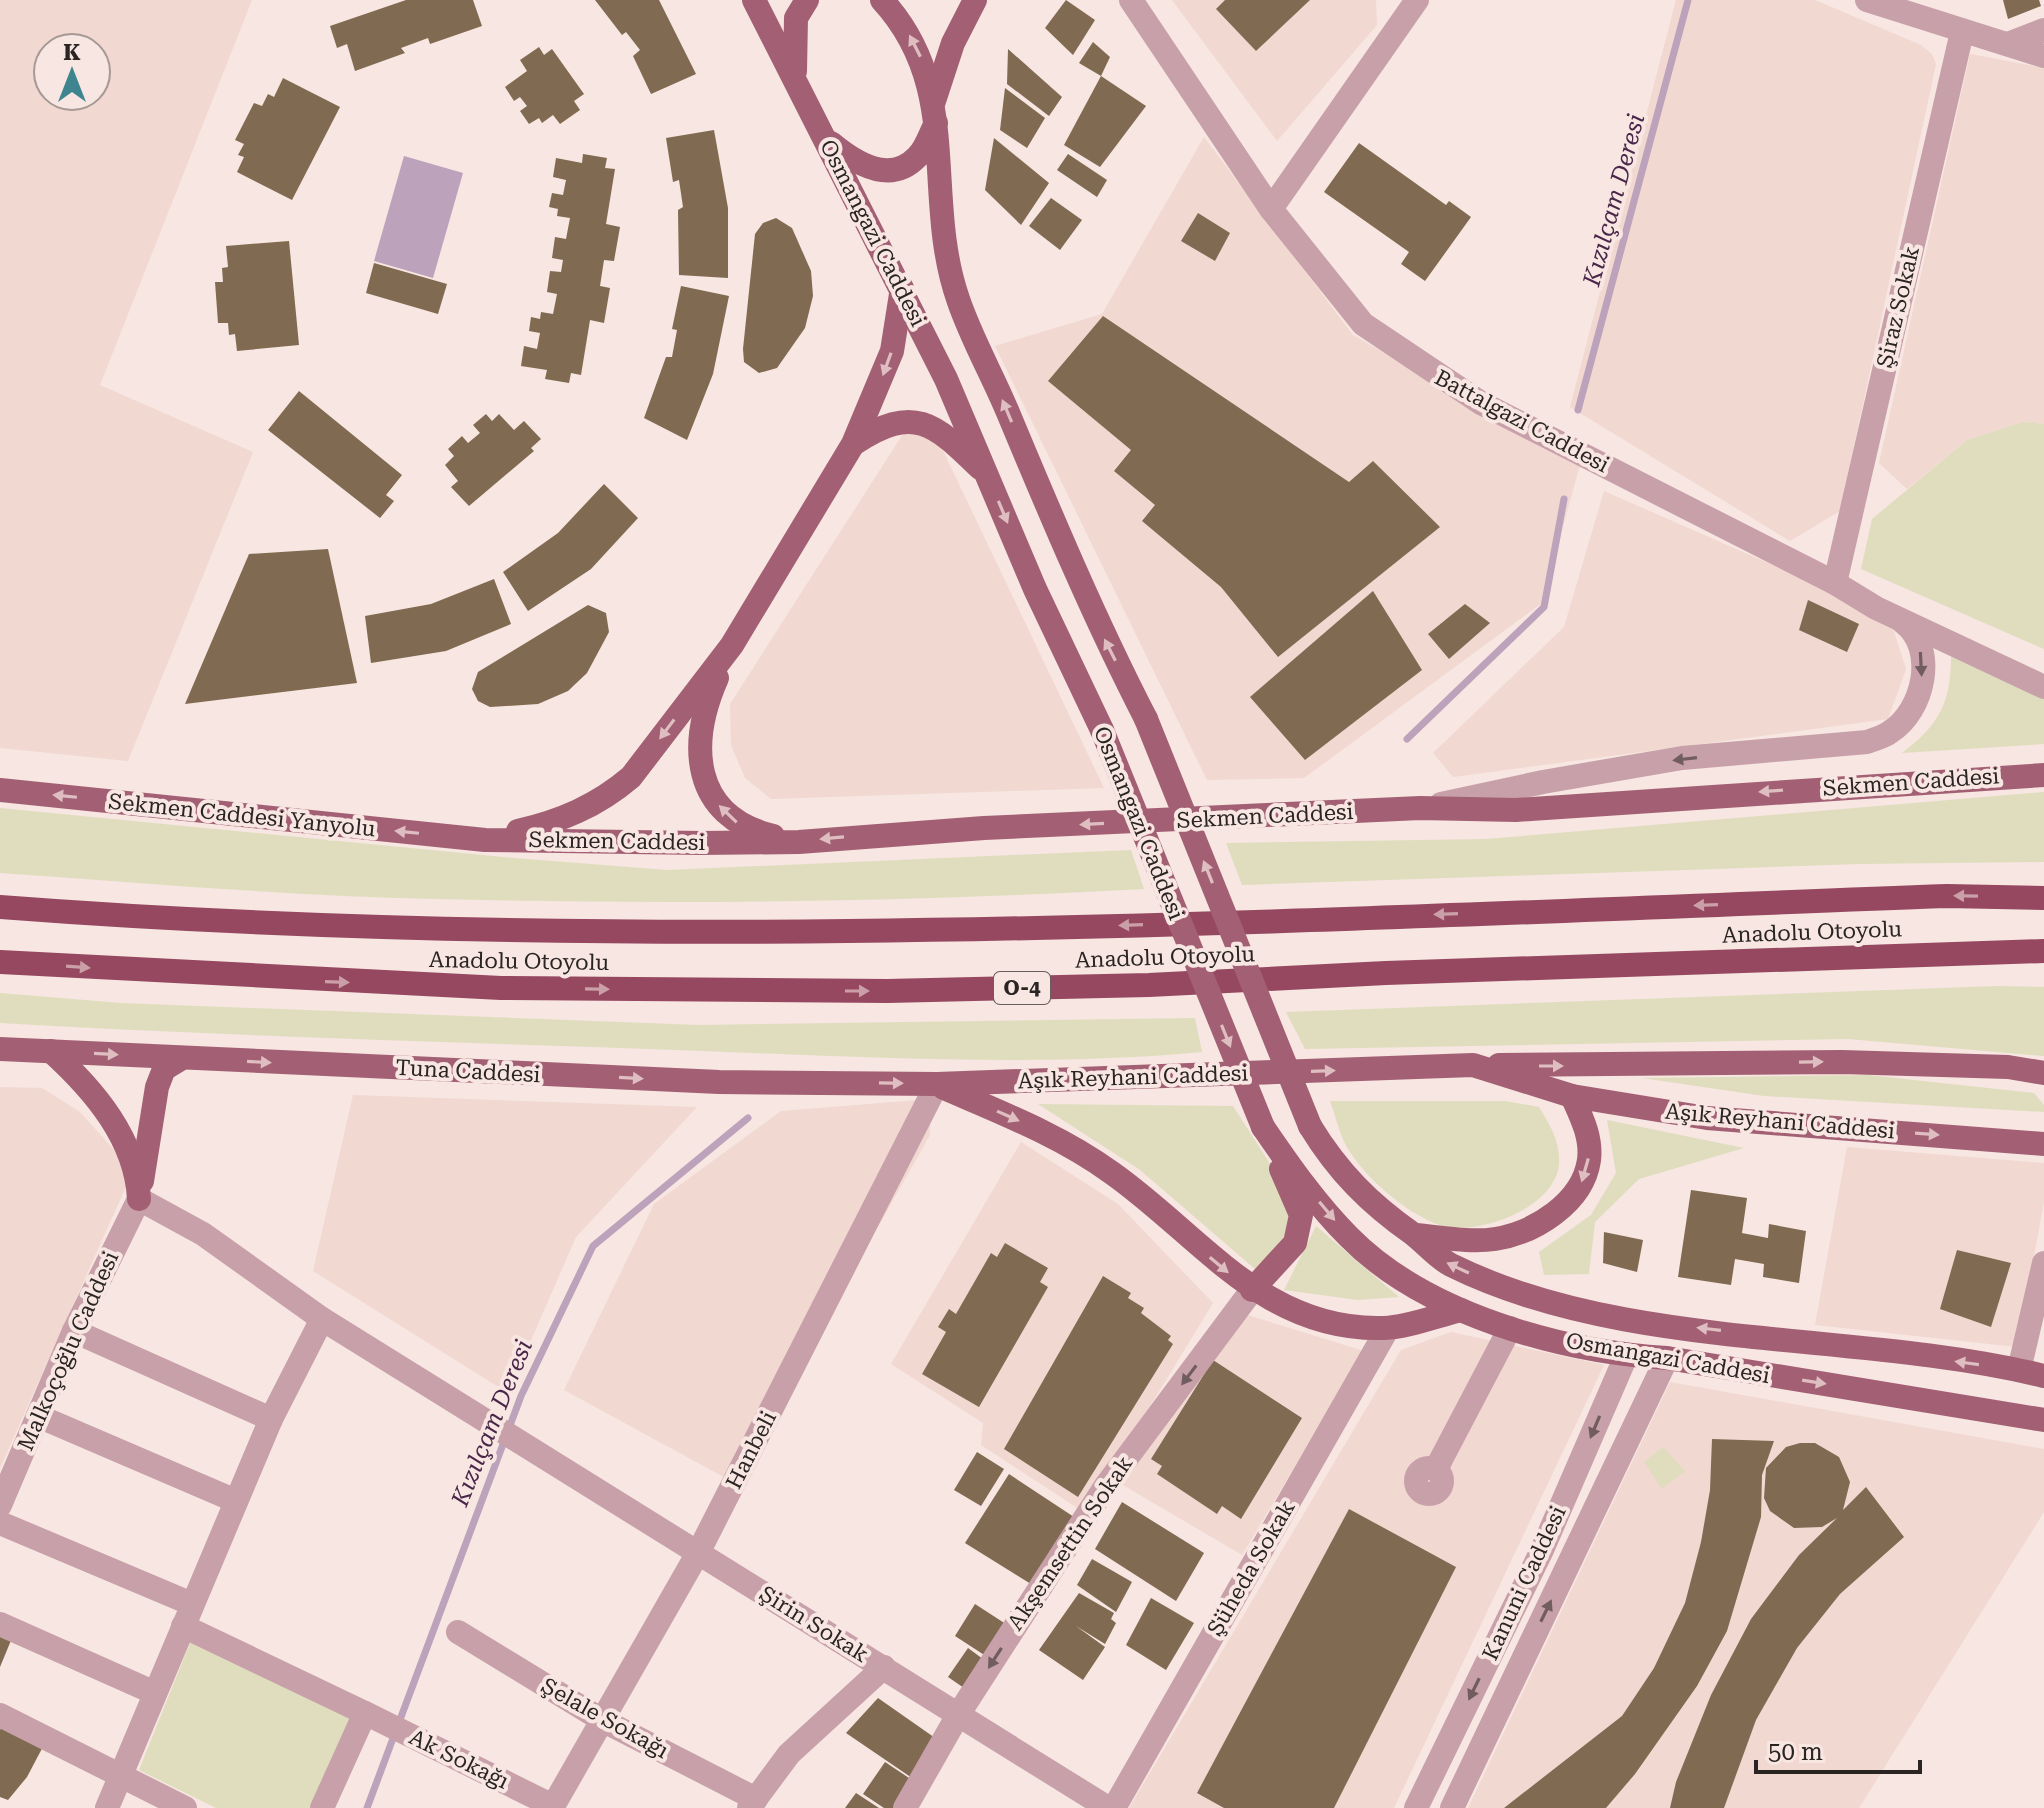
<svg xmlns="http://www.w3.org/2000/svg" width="2044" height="1808" font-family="'Roboto Serif',serif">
<rect width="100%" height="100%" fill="#f7e6e1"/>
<!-- built -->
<g fill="#f1d8d1" fill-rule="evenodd">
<path d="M0,0h252l-152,385 153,67 -125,309 -128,-13zM48,48h48v48h-48z"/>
<polygon points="1172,0 1376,0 1377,25 1277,141"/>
<polygon points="1676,0 1815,0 1921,45 1932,54 1936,64 1840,511 1790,541 1570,407"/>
<polygon points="1970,54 2044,68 2044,424 2023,422 1967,440 1907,489 1879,463"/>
<polygon points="1204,137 1353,335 1580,465 1542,603 1304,778 1207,780 995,346 1102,314"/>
<polygon points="903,434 936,436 1104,788 771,799 745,778 731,745 730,704"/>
<polygon points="1604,491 1889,616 1906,669 1888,719 1453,777 1433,753 1564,627"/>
<polygon points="0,1087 42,1088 80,1112 133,1171 0,1468"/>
<polygon points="353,1095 697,1107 576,1237 508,1393 313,1271"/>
<polygon points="931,1099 930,1135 733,1482 564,1390 654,1204 781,1111"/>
<polygon points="1021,1142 1118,1204 1213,1303 1102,1485 1082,1511 981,1445 983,1423 891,1364"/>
<polygon points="1847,1147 2044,1163 2044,1202 2017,1347 1815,1325"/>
<polygon points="1228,1309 1364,1351 1242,1555 1123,1485"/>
<polygon points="1451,1332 1604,1365 1394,1808 1129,1808 1401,1350"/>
<polygon points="1670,1382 2044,1449 2044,1512 1859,1808 1468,1808"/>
</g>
<!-- green -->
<g fill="#dfddbe">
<polygon points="2023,422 2044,424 2044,649 1861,569 1872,519 1967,440"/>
<path d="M1951,656l93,43v45l-142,9c37,-28 49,-50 49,-97z"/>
<polygon points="2044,792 2044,862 1859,864 1242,885 1226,843 1486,839"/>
<path d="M0,808l503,49 164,13 464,-20 13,39c-236,13 -472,16 -709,10 -145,-3 -290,-16 -435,-26z"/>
<polygon points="1997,986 2044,987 2044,1056 1848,1039 1305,1049 1286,1012"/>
<path d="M0,993l121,10 578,22 496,-7 7,34c-170,16 -354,4 -526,-2 -225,-8 -451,-14 -676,-27z"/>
<polygon points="1868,1075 2034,1093 2044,1105 2044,1112 1764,1096 1642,1078"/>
<path d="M1330,1101h175l34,6c11,18 21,34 20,56 -2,46 -88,77 -125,60 -29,-12 -67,-44 -84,-71 -10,-14 -14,-35 -20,-51z"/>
<polygon points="1038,1104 1233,1106 1292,1198 1289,1237 1255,1269 1140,1170"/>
<polygon points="1607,1120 1744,1148 1639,1179 1595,1222 1589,1274 1544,1275 1539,1252 1591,1215 1616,1173"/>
<polygon points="1316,1226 1399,1297 1358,1300 1284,1290"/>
<polygon points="1663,1447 1685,1471 1662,1489 1644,1462"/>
<polygon points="192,1638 355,1715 313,1808 216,1808 139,1770"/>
</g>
<!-- water -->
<polygon fill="#bca2bb" points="404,156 463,173 433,278 374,261"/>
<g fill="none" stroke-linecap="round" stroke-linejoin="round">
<!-- stream -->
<g stroke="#bca2bb" stroke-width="7">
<polyline points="1578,410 1688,0"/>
<polyline points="1407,739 1544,607 1564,499"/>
<polyline points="367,1808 521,1396 593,1246 748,1118"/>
</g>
</g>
<!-- building -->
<g fill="#806a51">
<polygon points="406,0 473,0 482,26 430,44 428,38 401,48 405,53 355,71 347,44 337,48 330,26"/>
<polygon points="595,0 659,0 696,74 651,94 633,56 640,50 626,32 622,35"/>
<polygon points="1066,0 1095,20 1073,55 1045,28"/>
<polygon points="1225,0 1310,0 1256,51 1216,9"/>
<polygon points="2003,0 2039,0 2041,6 2008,19"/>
<polygon points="1093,42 1110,57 1101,76 1079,63"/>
<polygon points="539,47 544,55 552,49 584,94 574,101 580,110 560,124 553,115 542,123 539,118 529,124 520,111 527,106 520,97 514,101 505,87 527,71 520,60"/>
<polygon points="1008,49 1062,97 1049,116 1007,84"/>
<polygon points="1101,76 1146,106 1100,167 1064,145"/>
<polygon points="283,78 340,107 292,200 237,172 244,157 238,155 244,144 235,140 254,103 262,106 268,94 274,97"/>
<polygon points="1005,88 1045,118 1027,148 1000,130"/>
<polygon points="714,130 728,208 728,278 679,275 678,210 683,207 679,180 673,182 666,138"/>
<polygon points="994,138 1049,183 1021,225 985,190"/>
<polygon points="1359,143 1446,205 1449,201 1471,217 1425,281 1401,264 1409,252 1324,192"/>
<polygon points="583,154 607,158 605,168 615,169 606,224 620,227 614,261 604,260 600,286 610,288 604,323 590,320 581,375 571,373 569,383 545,379 547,370 521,366 524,346 537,349 540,333 529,331 531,317 540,319 541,312 553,314 557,294 547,292 550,271 561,272 563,260 552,258 555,237 566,239 570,218 557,216 558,209 549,207 552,193 563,195 566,180 553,177 556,158 582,163"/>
<polygon points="1068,154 1107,180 1097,197 1057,170"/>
<polygon points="1051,198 1082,220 1060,250 1029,226"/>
<polygon points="1198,213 1230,233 1215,261 1181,241"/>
<polygon points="776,218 792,228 811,271 813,296 805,328 777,368 759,373 744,362 743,349 755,234 763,223"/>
<polygon points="289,241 299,345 237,351 235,334 229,335 228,323 218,323 215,282 223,282 222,268 228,267 226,246"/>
<polygon points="374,263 447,284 438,314 366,293"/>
<polygon points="681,286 729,296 713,374 687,440 644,418 666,357 672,357 677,330 672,329"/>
<polygon points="1103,316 1349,482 1373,461 1440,527 1278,657 1221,587 1142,521 1155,505 1114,471 1131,450 1048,381"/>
<polygon points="299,391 402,475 386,495 394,501 380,518 268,430"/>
<polygon points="486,414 492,421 499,414 514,430 524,421 541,439 531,448 534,451 469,506 451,487 458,481 445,465 454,456 448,449 462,436 468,443 480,433 473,425"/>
<polygon points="604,484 638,518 591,569 528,611 503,572 558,533"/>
<polygon points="328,549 357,683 185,704 249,554"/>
<polygon points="494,579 511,624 446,651 371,663 365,616 431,604"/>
<polygon points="1373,591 1422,670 1305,760 1250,697"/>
<polygon points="1808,600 1859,624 1847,652 1799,630"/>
<polygon points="1465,604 1490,623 1449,659 1428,634"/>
<polygon points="588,605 606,613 609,632 587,673 568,691 538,704 490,707 478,701 472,689 478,672"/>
<polygon points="1691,1190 1747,1198 1742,1233 1768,1238 1769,1224 1806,1231 1799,1283 1763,1277 1764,1264 1735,1259 1731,1285 1678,1277"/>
<polygon points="1604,1232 1643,1240 1637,1272 1603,1263"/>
<polygon points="1005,1243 1048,1268 1040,1282 1048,1287 979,1407 922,1374 946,1332 938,1327 949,1309 956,1314 991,1253 997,1257"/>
<polygon points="1957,1250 2011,1263 1991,1327 1940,1309"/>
<polygon points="1103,1276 1131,1293 1128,1298 1144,1308 1141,1313 1171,1336 1168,1340 1173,1344 1078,1497 1004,1449"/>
<polygon points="1213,1360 1302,1418 1241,1519 1222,1506 1217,1514 1157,1474 1162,1466 1151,1459"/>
<polygon points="1712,1439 1774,1441 1762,1475 1761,1517 1727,1631 1697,1686 1635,1774 1606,1808 1504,1808 1622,1716 1654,1668 1685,1603 1701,1542 1710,1490"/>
<polygon points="1800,1443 1815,1443 1839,1457 1850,1482 1843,1510 1866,1487 1904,1537 1840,1594 1797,1648 1756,1720 1724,1808 1670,1808 1676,1782 1711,1695 1751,1619 1799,1555 1837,1518 1822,1527 1794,1528 1770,1511 1764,1498 1766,1468 1786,1447"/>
<polygon points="977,1452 1004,1469 981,1506 954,1490"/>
<polygon points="1009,1474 1074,1517 1031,1584 965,1543"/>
<polygon points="1122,1502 1204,1553 1176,1601 1095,1549"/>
<polygon points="1349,1509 1456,1567 1334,1808 1224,1808 1197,1793"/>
<polygon points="1092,1559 1132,1582 1116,1612 1077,1585"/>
<polygon points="1079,1593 1114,1613 1111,1619 1116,1623 1105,1644 1076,1626 1105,1647 1083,1680 1039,1650"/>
<polygon points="1151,1598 1194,1623 1166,1670 1126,1645"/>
<polygon points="975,1604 1012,1628 992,1660 955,1636"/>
<polygon points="0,1633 12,1638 0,1667"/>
<polygon points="968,1648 987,1662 967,1690 948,1677"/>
<polygon points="878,1698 938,1740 915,1780 846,1733"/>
<polygon points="5,1718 47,1739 27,1777 8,1800 0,1797 0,1730"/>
<polygon points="885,1762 915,1782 897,1808 884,1808 863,1794"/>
<polygon points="856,1793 879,1808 845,1808"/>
</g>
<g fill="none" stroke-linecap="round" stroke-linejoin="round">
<!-- minor -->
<g stroke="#c7a0a9" stroke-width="24">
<polyline points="1131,0 1271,209 1363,324 1481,403 1835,583 1876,608 2044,687"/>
<polyline points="1867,0 2044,56"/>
<polyline points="2008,44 2044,30"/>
<polyline points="1271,209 1417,0"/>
<polyline points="1835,583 1962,32"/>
<path d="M1441,804l102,-22 139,-24 185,-16c7,-3 17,-5 23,-10 34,-21 48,-84 13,-110"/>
<polyline points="74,1331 271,1419"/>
<polyline points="2019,1370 2044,1263"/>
<polyline points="38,1416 236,1501"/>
<circle cx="1429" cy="1481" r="13"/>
<polyline points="1436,1469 1510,1328"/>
<polyline points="0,1505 74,1331 139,1199 203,1234 322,1319 1108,1808"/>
<polyline points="0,1523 192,1604"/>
<polyline points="0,1624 155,1693"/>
<polyline points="183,1626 365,1713 322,1808"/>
<polyline points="458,1632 602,1720 756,1799"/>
<polyline points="365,1713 553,1806"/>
<polyline points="0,1715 185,1808"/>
<polyline points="107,1808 271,1419 322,1319"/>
<polyline points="552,1808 699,1551 937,1084"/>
<polyline points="749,1808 789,1754 884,1667"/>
<polyline points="905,1808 958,1715 1105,1487 1252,1290"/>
<polyline points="1114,1808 1388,1328"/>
<polyline points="1416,1808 1542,1550 1626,1356"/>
<polyline points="1452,1808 1667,1358"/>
</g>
<!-- major -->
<g stroke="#a36074" stroke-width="24">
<polyline points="754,0 946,379 1035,589 1102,730"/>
<path d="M882,0c82,89 40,195 76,299 13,39 35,77 51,116 43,103 86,205 137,304"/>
<polyline points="795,71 796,18 807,0"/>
<polyline points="934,101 953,43 975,0"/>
<path d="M831,143c24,20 59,42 86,14 9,-8 13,-23 19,-34"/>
<path d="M855,443c59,-39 79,-20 125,25"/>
<path d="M717,678c-29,66 -26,138 56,158"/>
<polyline points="0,790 485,840 701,843 799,842 984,828 1420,808 1516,810 2044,775"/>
<path d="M518,831c43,-10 79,-25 113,-54l101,-132 121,-201 39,-93 10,-63"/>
<polyline points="0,1049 719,1082 937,1084 1473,1065 1572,1096 1707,1118 2044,1144"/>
<path d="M51,1051c43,39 85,88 88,148"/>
<polyline points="1499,1065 1842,1062 2008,1067 2044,1073"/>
<path d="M944,1088c58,25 117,48 168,85 88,62 152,159 272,155 25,-1 52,-12 77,-18"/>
<path d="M1310,1126c28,46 60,78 103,108 13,10 24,24 38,31 175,87 405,65 593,111"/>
<path d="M1263,1127c26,38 53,77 86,110 76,77 213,115 318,121l377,62"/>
<polyline points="142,1181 157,1087 164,1069 182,1058"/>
<path d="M1415,1235c25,2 55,8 80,4 39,-6 88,-36 94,-79 3,-23 -8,-44 -17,-64"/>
<polyline points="1252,1290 1295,1243 1301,1215 1281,1169"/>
</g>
<!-- highway -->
<g stroke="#954860" stroke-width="24">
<path d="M0,907c648,50 1299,13 1947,-11l97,2"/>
<polyline points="0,962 501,988 887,991 1149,985 1386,973 2044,951"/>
</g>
<!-- major-bridge -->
<g stroke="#a36074" stroke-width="24">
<polyline points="1146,719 1310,1126"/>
<polyline points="1102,730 1263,1127"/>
</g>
</g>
<!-- one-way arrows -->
<defs><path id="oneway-solid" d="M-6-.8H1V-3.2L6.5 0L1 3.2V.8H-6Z" transform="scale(2)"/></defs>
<g fill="#debec0">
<use href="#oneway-solid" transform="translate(915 46) rotate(-117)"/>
<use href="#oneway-solid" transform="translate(887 364) rotate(110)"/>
<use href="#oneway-solid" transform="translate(1007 411) rotate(-113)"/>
<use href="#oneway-solid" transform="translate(1003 512) rotate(67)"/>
<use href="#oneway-solid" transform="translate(1110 650) rotate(-117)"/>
<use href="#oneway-solid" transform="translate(667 729) rotate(127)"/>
<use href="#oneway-solid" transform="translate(1771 791) rotate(176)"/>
<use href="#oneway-solid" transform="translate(65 796) rotate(-174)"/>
<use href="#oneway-solid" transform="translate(728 814) rotate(-136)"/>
<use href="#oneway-solid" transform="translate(1092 824) rotate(177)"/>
<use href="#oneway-solid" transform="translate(407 832) rotate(-174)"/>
<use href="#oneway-solid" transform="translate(832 838) rotate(175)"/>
<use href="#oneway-solid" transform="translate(1208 872) rotate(-112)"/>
<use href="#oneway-solid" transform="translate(1226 1036) rotate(68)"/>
<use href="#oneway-solid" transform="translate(106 1054) rotate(3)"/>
<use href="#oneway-solid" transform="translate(259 1062) rotate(3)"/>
<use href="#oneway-solid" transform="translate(1811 1062) rotate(-1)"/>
<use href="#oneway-solid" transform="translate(1551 1066)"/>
<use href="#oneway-solid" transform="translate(1323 1071) rotate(-2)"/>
<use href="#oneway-solid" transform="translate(631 1078) rotate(3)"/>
<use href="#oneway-solid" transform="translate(891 1083) rotate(1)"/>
<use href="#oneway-solid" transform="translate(1008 1116) rotate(24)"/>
<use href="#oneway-solid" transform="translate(1927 1134) rotate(4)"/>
<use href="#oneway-solid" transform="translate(1585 1170) rotate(106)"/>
<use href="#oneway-solid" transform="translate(1327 1211) rotate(50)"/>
<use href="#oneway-solid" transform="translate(1219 1265) rotate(40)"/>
<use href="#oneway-solid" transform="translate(1458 1268) rotate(-155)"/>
<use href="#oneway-solid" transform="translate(1709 1329) rotate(-173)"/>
<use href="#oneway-solid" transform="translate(1967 1363) rotate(-172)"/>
<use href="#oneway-solid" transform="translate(1814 1382) rotate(9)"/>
</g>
<g fill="#715c5f">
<use href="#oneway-solid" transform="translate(1921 664) rotate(87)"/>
<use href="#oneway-solid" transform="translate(1685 759) rotate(173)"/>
<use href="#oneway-solid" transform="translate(1189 1375) rotate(127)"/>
<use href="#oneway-solid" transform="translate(1595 1427) rotate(113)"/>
<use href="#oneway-solid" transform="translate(1546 1611) rotate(-64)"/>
<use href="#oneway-solid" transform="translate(995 1658) rotate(123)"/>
<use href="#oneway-solid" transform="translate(1474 1689) rotate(116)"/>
</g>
<g fill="#cb9fa7">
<use href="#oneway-solid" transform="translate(1966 896) rotate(-179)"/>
<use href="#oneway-solid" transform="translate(1706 905) rotate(178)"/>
<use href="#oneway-solid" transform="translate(1446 914) rotate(178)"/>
<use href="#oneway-solid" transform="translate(1131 925) rotate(178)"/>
<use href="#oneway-solid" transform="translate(78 967) rotate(4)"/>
<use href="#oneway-solid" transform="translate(337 982) rotate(2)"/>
<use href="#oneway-solid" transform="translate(597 989) rotate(1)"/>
<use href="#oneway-solid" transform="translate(857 991)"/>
</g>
<g text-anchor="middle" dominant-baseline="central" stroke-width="8" stroke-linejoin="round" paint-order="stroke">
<!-- shield labels -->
<rect fill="#f7e6e1" stroke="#685e5b" stroke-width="2" x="994" y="972" width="56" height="32" rx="6"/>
<g font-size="20" font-weight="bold" fill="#2a2422">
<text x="1022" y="988">O-4</text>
</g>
<!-- street labels -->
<g font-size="22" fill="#2a2422" stroke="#f7e6e1">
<text transform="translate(873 233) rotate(63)">Osmangazi Caddesi</text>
<text transform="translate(1898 307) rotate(-77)">Şiraz Sokak</text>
<text transform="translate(1522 421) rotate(28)">Battalgazi Caddesi</text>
<text transform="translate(1911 782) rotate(-4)">Sekmen Caddesi</text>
<text transform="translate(242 815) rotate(6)">Sekmen Caddesi Yanyolu</text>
<text transform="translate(1265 816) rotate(-3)">Sekmen Caddesi</text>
<text transform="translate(1139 823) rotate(68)">Osmangazi Caddesi</text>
<text transform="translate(617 841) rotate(1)">Sekmen Caddesi</text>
<text transform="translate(1812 932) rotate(-2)">Anadolu Otoyolu</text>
<text transform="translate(1165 957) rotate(-2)">Anadolu Otoyolu</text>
<text transform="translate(519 961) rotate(1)">Anadolu Otoyolu</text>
<text transform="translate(468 1071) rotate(3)">Tuna Caddesi</text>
<text transform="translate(1133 1077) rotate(-2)">Aşık Reyhani Caddesi</text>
<text transform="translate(1780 1121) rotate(5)">Aşık Reyhani Caddesi</text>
<text transform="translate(68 1351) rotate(-66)">Malkoçoğlu Caddesi</text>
<text transform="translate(1668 1358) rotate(10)">Osmangazi Caddesi</text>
<text transform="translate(751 1450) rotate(-63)">Hanbeli</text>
<text transform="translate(1070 1543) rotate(-56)">Akşemsettin Sokak</text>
<text transform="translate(1251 1568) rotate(-60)">Şüheda Sokak</text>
<text transform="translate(1524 1583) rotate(-65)">Kanuni Caddesi</text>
<text transform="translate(814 1624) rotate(32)">Şirin Sokak</text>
<text transform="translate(605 1718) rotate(29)">Şelale Sokağı</text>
<text transform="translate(459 1759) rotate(26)">Ak Sokağı</text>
</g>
<!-- water labels -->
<g font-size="24" font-style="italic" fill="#4a274a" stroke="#f7e6e1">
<text transform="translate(1614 200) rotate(-75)">Kızılçam Deresi</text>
<text transform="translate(492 1423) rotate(-68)">Kızılçam Deresi</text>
</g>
</g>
<!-- north arrow -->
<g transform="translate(72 72)"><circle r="38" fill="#f7e6e1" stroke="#a59895" stroke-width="2"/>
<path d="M0-6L14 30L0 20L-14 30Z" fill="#3f858f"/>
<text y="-12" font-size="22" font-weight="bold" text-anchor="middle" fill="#2a2422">K</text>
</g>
<!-- scale -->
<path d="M1756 1760v12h164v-12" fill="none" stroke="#2a2422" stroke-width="4"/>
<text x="1768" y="1760" font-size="24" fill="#2a2422" stroke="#f7e6e1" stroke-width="6" paint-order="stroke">50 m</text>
</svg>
